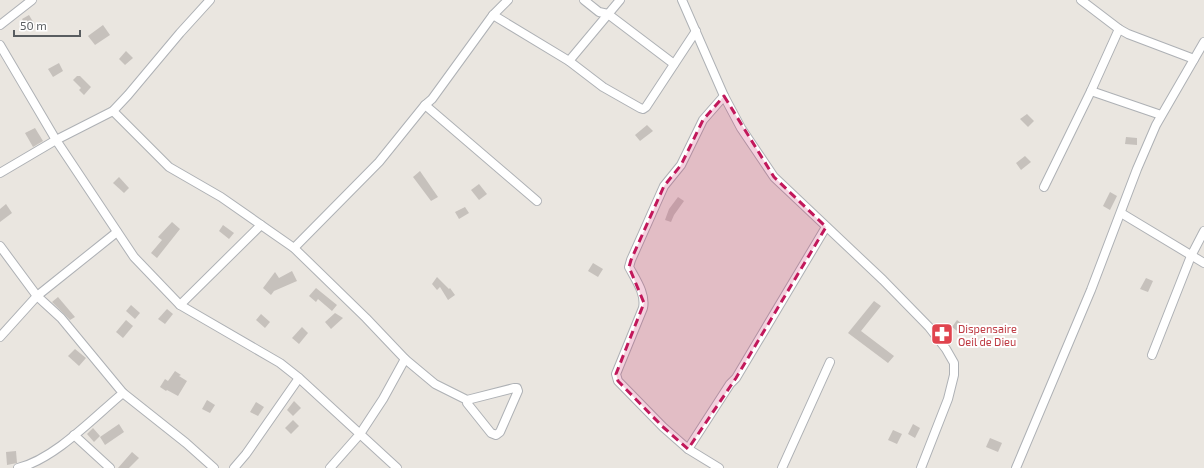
<svg xmlns="http://www.w3.org/2000/svg" width="1204" height="468" font-family="'Exo 2',sans-serif">
<rect width="100%" height="100%" fill="#eae6e0"/>
<!-- building -->
<g fill="#c6c1bc">
<polygon points="29,15 35,25 28,29 22,19"/>
<polygon points="103,25 110,35 95,45 88,36"/>
<polygon points="126,51 133,58 125,65 119,59"/>
<polygon points="59,63 63,71 53,77 48,69"/>
<polygon points="77,76 80,76 91,87 84,95 79,90 81,88 73,80"/>
<polygon points="1027,114 1034,121 1028,127 1020,119"/>
<polygon points="647,125 653,131 640,141 635,135"/>
<polygon points="35,128 43,141 33,147 25,133"/>
<polygon points="1126,137 1137,138 1137,145 1125,144"/>
<polygon points="1025,156 1031,162 1021,170 1016,163"/>
<polygon points="420,171 438,197 431,201 413,177"/>
<polygon points="119,177 129,188 124,193 113,183"/>
<polygon points="479,184 487,194 479,200 471,190"/>
<polygon points="1110,192 1117,196 1110,210 1103,206"/>
<polygon points="678,197 684,201 674,215 671,222 665,220 669,209"/>
<polygon points="6,204 12,213 0,222 0,209"/>
<polygon points="465,207 469,213 459,219 455,212"/>
<polygon points="172,222 180,229 157,258 151,253 162,240 158,237"/>
<polygon points="223,225 234,233 229,239 219,231"/>
<polygon points="593,263 603,269 598,277 588,271"/>
<polygon points="292,271 297,281 274,291 271,295 263,288 275,272 279,278"/>
<polygon points="437,277 449,289 450,288 455,295 448,300 440,287 437,290 432,284"/>
<polygon points="1146,278 1153,281 1148,292 1140,289"/>
<polygon points="316,288 337,305 332,311 318,299 316,302 309,296"/>
<polygon points="58,297 75,317 70,320 52,302"/>
<polygon points="874,301 881,306 861,331 894,356 888,363 848,333"/>
<polygon points="131,305 140,313 135,319 126,311"/>
<polygon points="167,309 173,314 165,324 158,319"/>
<polygon points="335,313 343,318 331,329 325,322"/>
<polygon points="261,314 270,322 265,328 256,320"/>
<polygon points="126,320 133,326 123,338 116,332"/>
<polygon points="957,320 966,327 961,334 952,327"/>
<polygon points="302,327 308,333 299,344 292,338"/>
<polygon points="75,349 86,358 79,366 68,356"/>
<polygon points="175,371 181,375 179,376 187,381 178,396 167,390 166,391 160,387 165,379 168,381"/>
<polygon points="207,400 215,405 210,413 202,409"/>
<polygon points="294,401 301,408 293,416 287,410"/>
<polygon points="256,402 264,407 258,416 250,412"/>
<polygon points="293,420 299,426 291,434 285,428"/>
<polygon points="119,424 124,432 105,445 100,437"/>
<polygon points="913,424 920,428 915,438 908,434"/>
<polygon points="93,428 100,436 94,442 87,434"/>
<polygon points="893,430 902,434 897,444 888,440"/>
<polygon points="990,438 1002,443 998,452 986,447"/>
<polygon points="16,451 17,463 7,465 6,452"/>
<polygon points="132,452 139,458 129,468 118,468"/>
</g>
<g fill="none" stroke-linecap="round" stroke-linejoin="round">
<!-- street casing -->
<g stroke="#aeb1b5" stroke-width="10">
<g id="street">
<polyline points="584,0 599,12 608,14 674,64"/>
<polyline points="682,0 724,96 741,128 774,177 883,280 929,327 946,349 954,363 954,375 948,399 921,468"/>
<polyline points="1081,0 1119,29 1128,34 1194,59"/>
<polyline points="493,15 569,61 603,87 640,108 643,109 646,107 696,31"/>
<polyline points="0,25 32,0"/>
<polyline points="0,45 56,140 134,257 180,305 280,363 299,378 360,434 330,468"/>
<polyline points="569,61 620,0"/>
<polyline points="1091,91 1161,115"/>
<polyline points="425,105 537,201"/>
<polyline points="113,111 169,167 221,197 294,248 366,318 405,359 383,399 360,434 397,468"/>
<polyline points="0,173 56,140 113,111 128,95 180,33 210,0"/>
<polyline points="1044,187 1091,91 1119,29"/>
<polyline points="1121,213 1204,263"/>
<path d="M0,246l37,50 24,22 62,75c-29,24 -68,66 -105,75"/>
<polyline points="294,248 379,162 425,105 432,99 493,15 508,0"/>
<polyline points="180,305 261,225"/>
<polyline points="0,337 37,296 117,232"/>
<polyline points="1152,355 1191,256 1204,231"/>
<polyline points="405,359 435,384 467,400 467,403 491,433 496,435 500,432 518,391 517,388 514,388 467,400"/>
<polyline points="123,393 186,443 214,468"/>
<polyline points="74,435 110,468"/>
<polyline points="688,449 730,384 736,378 826,227"/>
<polyline points="234,468 246,454 299,378"/>
<path d="M719,468l-31,-19 -25,-22 -45,-46 -2,-7 27,-66c3,-14 -7,-28 -14,-41l2,-7 33,-74 17,-21 22,-45 21,-24"/>
<polyline points="782,468 830,362"/>
<polyline points="1016,468 1091,290 1137,169 1156,125 1204,42"/>
</g>
</g>
<!-- street -->
<use href="#street" stroke="#fff" stroke-width="8"/>
</g>
<!-- marked area -->
<path fill="#c2185b" fill-opacity="0.2" stroke="#c2185b" stroke-width="3" stroke-dasharray="8 5" stroke-linejoin="round" d="M724,96l50,81 52,50 -90,151 -48,71 -25,-22 -45,-46 -2,-7 28,-71 -15,-36 2,-7 33,-74 17,-21 22,-45z"/>
<!-- icons -->
<defs>
<g id="pharmacy-square" transform="scale(1.15)"><rect x="-9" y="-9" width="18" height="18" rx="4" fill="#e0444e" stroke="#fff"/><path d="M-2-6h4v4h4v4h-4v4h-4v-4h-4v-4h4Z" fill="#fff"/></g>
</defs>
<g fill-rule="evenodd">
<use href="#pharmacy-square" x="942" y="334"/>
</g>
<g text-anchor="middle" dominant-baseline="central" stroke-width="4" stroke-linejoin="round" paint-order="stroke">
<!-- health labels -->
<g font-size="11" fill="#be3a42" stroke="#fff" text-anchor="start">
<text x="958" y="328">Dispensaire<tspan x="958" dy="13">Oeil de Dieu</tspan></text>
</g>
</g>
<!-- scale -->
<path d="M14 30v6h66v-6" fill="none" stroke="#595d60" stroke-width="2"/>
<text x="20" y="30" font-size="12" fill="#595d60" stroke="#ffffff" stroke-width="3" paint-order="stroke">50 m</text>
</svg>
